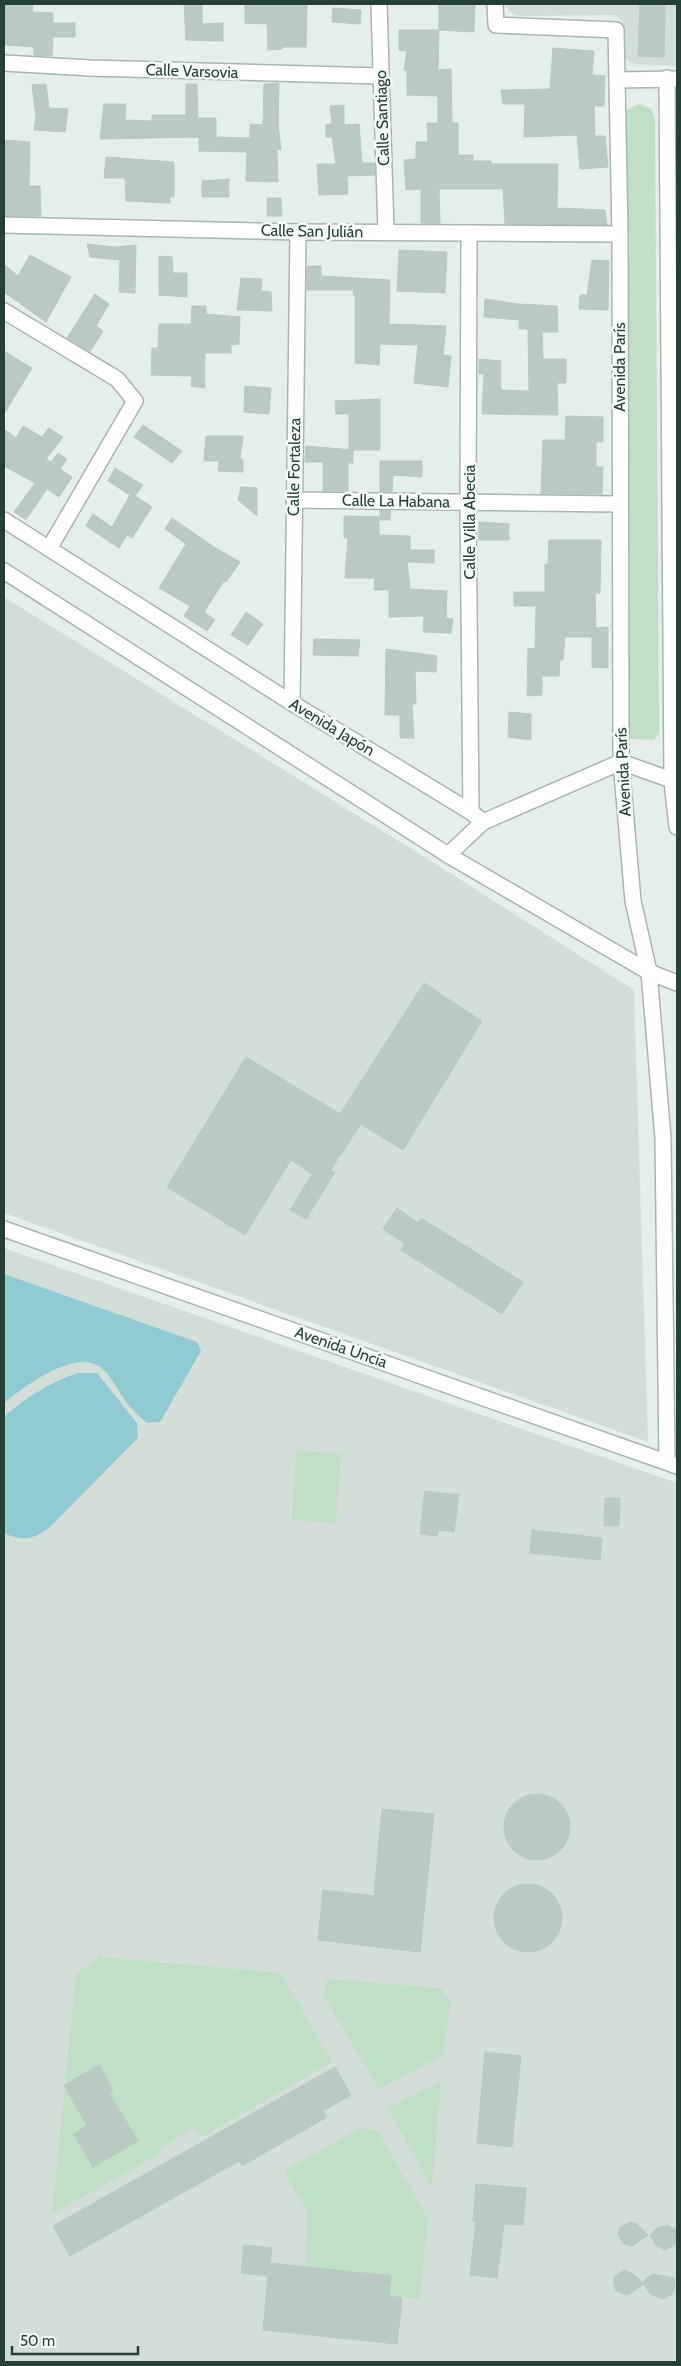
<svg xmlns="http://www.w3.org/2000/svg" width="681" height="2366" font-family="Cabin,sans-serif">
<rect width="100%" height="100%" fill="#e6eeea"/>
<!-- built -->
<g fill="#d4ded9">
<polygon points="506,4 677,4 677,66 635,64 629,62 623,54 623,21 614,15 520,16 509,12"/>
<polygon points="4,597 439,866 634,990 648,1442 4,1213"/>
<polygon points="4,1248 677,1483 677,2362 4,2362"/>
</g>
<!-- green -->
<g fill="#c0dfc6">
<polygon points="640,104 651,109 655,120 659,733 654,740 632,739 628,735 625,114 628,109"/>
<polygon points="297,1450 341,1454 336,1523 292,1520"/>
<polygon points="100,1957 281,1973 332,2062 201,2137 195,2127 159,2148 159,2154 52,2214 76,1974"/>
<polygon points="326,1979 441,1988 451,2003 443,2055 379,2089 324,1996"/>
<polygon points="441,2081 432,2188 388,2108"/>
<polygon points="360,2128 378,2131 428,2219 420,2299 389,2296 391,2276 305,2267 307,2212 284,2171"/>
</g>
<!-- water -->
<g fill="#90cbd1">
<path d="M4,1274l193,68 4,9 -41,71 -13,1c-5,-5 -12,-10 -17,-16 -9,-11 -15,-24 -24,-35 -25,-29 -81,14 -102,31z"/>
<path d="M77,1373h20l40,50 1,15 -89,90c-18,12 -25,14 -45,5v-116c20,-19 46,-34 73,-44z"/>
</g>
<!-- building -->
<g fill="#bbc9c3" stroke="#b8c8c0">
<polygon points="4,4 33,4 32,12 53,13 53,23 75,23 75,37 53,37 52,56 34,55 34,47 4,45"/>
<polygon points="184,4 202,4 202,24 223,23 223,41 186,40"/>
<polygon points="245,4 307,4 306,47 282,47 282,49 268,50 267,24 245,23"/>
<polygon points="439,4 475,4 474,32 439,30"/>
<polygon points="640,4 665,4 664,57 638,56"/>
<polygon points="333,8 361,10 360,24 332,22"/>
<polygon points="399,30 439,30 438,70 451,69 452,123 458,123 458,155 473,155 473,161 491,161 491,164 558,164 557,208 605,210 607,225 505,224 503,189 439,189 440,224 421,223 421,189 406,190 404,160 416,159 416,142 428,142 427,123 438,123 438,96 407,95 407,70 404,70 407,51 399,50"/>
<polygon points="553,48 594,51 592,75 605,76 604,106 594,106 595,136 605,136 608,167 580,169 577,135 524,137 525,104 503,104 501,90 550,89"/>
<polygon points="279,83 278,124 281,150 277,149 278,182 246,181 247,152 199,151 199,137 100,139 104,104 126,104 125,120 152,121 152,115 186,115 186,84 197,84 198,118 216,118 216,137 250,138 250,124 263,125 264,84"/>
<polygon points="46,84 49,108 68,109 65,132 34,130 36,117 32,85"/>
<polygon points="344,105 344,125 359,124 362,163 374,163 375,175 347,176 348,194 319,195 317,164 336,164 332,137 326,137 326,124 332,124 330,106"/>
<polygon points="4,140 30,142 29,186 40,186 41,216 4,216"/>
<polygon points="106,157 174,162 174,197 170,197 170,203 126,201 125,178 104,178"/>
<polygon points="229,179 229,197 202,197 202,181"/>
<polygon points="267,198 281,198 282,216 267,216"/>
<polygon points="87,244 115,247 136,245 135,293 119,292 120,260 90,257"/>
<polygon points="399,250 447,252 445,293 397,291"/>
<polygon points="30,255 71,277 46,322 4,292 4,264 18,276"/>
<polygon points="159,256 172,257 173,273 187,273 187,297 159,295"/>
<polygon points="592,260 609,261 608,310 579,309 580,295 587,295"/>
<polygon points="307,266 321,266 321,276 390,280 389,324 446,326 443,355 451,356 448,387 414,383 418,345 380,344 379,365 355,363 355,295 353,295 354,290 307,290"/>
<polygon points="241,278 262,279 261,291 271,292 272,311 237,310"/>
<polygon points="95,294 109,304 96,326 103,331 90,352 67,338"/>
<polygon points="485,299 518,304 557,306 558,332 542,332 543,359 566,359 566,383 557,383 558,415 482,414 484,374 479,374 479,359 501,361 501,390 528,391 529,389 528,329 519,329 519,320 484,317"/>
<polygon points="192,306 206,306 206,314 240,317 239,344 231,345 231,353 205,353 205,388 191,386 192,376 151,375 152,348 158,348 159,324 191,324"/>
<polygon points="4,351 32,368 4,414"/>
<polygon points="245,386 271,388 269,414 244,412"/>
<polygon points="380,399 380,450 349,450 349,414 336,414 335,401"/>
<polygon points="566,416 603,417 603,442 596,442 596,467 603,467 602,494 541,494 543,440 565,440"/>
<polygon points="143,425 182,451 172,463 134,437"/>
<polygon points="23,426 42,437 49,428 63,437 46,459 51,462 58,453 67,459 60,469 72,477 59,497 47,489 26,520 14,512 35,483 4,466 4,429 16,438"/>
<polygon points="206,436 243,436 240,459 243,459 243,472 218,471 219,461 204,461"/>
<polygon points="306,446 353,450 353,463 348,463 348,491 323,491 323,462 305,462"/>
<polygon points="380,461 422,461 422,477 393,475 392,492 380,492"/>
<polygon points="115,468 143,485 135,496 152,507 132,538 127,535 119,548 86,526 93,514 112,527 130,495 108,481"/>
<polygon points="241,487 257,488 257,516 238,500"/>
<polygon points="380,510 391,511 390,520 380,520"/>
<polygon points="344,516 379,517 379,535 410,536 410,550 434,550 434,563 407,562 410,589 447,591 446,618 453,619 451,633 423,632 424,616 389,617 389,590 374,590 375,578 345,578 348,538 344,538"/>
<polygon points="172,518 214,547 240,562 226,582 224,581 204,612 215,620 207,631 184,616 190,606 159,588 186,544 165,529"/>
<polygon points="479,522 509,524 509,540 479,540"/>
<polygon points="549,540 601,540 600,593 595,593 596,628 608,627 608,668 592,667 592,637 565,637 563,660 560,660 559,676 542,676 542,695 527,696 528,648 535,649 536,606 514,606 514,592 545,592 545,564 548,564"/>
<polygon points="246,612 263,624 248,645 231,635"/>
<polygon points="314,639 360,640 358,656 313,655"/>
<polygon points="386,649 437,656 436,672 415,671 416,704 412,704 414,738 400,738 400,715 385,715"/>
<polygon points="509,712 531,714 531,740 508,737"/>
<polygon points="424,983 482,1021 403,1150 361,1124 330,1171 335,1172 306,1219 290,1210 312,1174 291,1160 245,1235 167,1187 246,1057 340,1114"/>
<polygon points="397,1208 418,1223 421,1218 523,1282 502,1314 401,1250 405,1244 383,1229"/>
<polygon points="425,1491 459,1495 454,1532 438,1530 437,1536 420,1534"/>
<polygon points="605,1498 620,1498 619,1526 604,1526"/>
<polygon points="532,1530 602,1538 600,1560 530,1553"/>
<circle cx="537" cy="1827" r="33"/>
<polygon points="382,1809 434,1814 420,1952 318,1940 323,1890 374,1896"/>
<circle cx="528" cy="1918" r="34"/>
<polygon points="485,2052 521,2056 512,2147 477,2143"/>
<polygon points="100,2065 113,2091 109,2093 138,2141 93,2167 74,2134 87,2126 64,2085"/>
<polygon points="335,2067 351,2095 323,2111 327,2117 242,2166 239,2161 70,2256 53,2226"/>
<polygon points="476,2184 526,2188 523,2225 504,2224 497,2278 470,2275 476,2221 473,2221"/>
<polygon points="630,2222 637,2224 648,2235 632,2246 624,2244 618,2235 620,2227"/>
<polygon points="668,2225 675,2230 677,2238 674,2245 665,2250 656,2245 650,2235 657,2228"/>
<polygon points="244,2245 272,2248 270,2263 391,2276 389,2296 402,2298 397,2344 263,2330 268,2276 241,2273"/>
<polygon points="624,2270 632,2273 644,2284 627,2295 616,2291 613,2284 615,2276"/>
<polygon points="652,2274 674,2278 675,2288 671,2295 663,2299 650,2294 643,2282"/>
</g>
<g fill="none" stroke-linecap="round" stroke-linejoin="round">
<!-- minor casing -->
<g stroke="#a8b6b1" stroke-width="18">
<g id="minor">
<polyline points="379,4 386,232"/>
<polyline points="495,4 496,25 616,30 620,234 621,762 633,901 649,972 663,1138 667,1461"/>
<polyline points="4,63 90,68 380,76"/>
<polyline points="667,78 672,781 677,827"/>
<polyline points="617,80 677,79"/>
<polyline points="4,225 298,232 620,234"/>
<polyline points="469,233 468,503 471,812"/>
<polyline points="4,311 117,379 135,401 50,547"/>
<polyline points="294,500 619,504"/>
<polyline points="4,520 292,703 471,812 483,822 621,762 677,782"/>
<polyline points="4,571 448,855 649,972 677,983"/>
<polyline points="292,703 298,232"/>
<polyline points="448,855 483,822"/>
</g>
</g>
<!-- tertiary casing -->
<g stroke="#a8b6b1" stroke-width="18">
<polyline id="tertiary" points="4,1229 677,1466"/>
</g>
<!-- minor -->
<use href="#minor" stroke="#fff" stroke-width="15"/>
<!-- tertiary -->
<use href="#tertiary" stroke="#fff" stroke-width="15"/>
</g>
<g text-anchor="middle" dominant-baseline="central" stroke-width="5" stroke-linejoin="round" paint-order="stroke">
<!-- street labels -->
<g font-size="16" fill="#254037" stroke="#f7fbf8">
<text transform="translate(192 71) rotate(2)">Calle Varsovia</text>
<text transform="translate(382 118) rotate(-92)">Calle Santiago</text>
<text transform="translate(312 231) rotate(1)">Calle San Julián</text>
<text transform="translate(619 367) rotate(-90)">Avenida París</text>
<text transform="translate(294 467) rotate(-89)">Calle Fortaleza</text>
<text transform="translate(396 501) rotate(1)">Calle La Habana</text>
<text transform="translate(469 522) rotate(-90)">Calle Villa Abecia</text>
<text transform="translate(332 727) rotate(31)">Avenida Japón</text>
<text transform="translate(623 772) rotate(-93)">Avenida París</text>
<text transform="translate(341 1347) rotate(19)">Avenida Uncía</text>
</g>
</g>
<!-- border -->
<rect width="681" height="2366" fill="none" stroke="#254037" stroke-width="10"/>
<!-- scale -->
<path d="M12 2346v8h126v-8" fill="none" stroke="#254037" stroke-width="2.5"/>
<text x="20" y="2346" font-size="15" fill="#254037" stroke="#f7fbf8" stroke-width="4" paint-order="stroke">50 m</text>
</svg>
